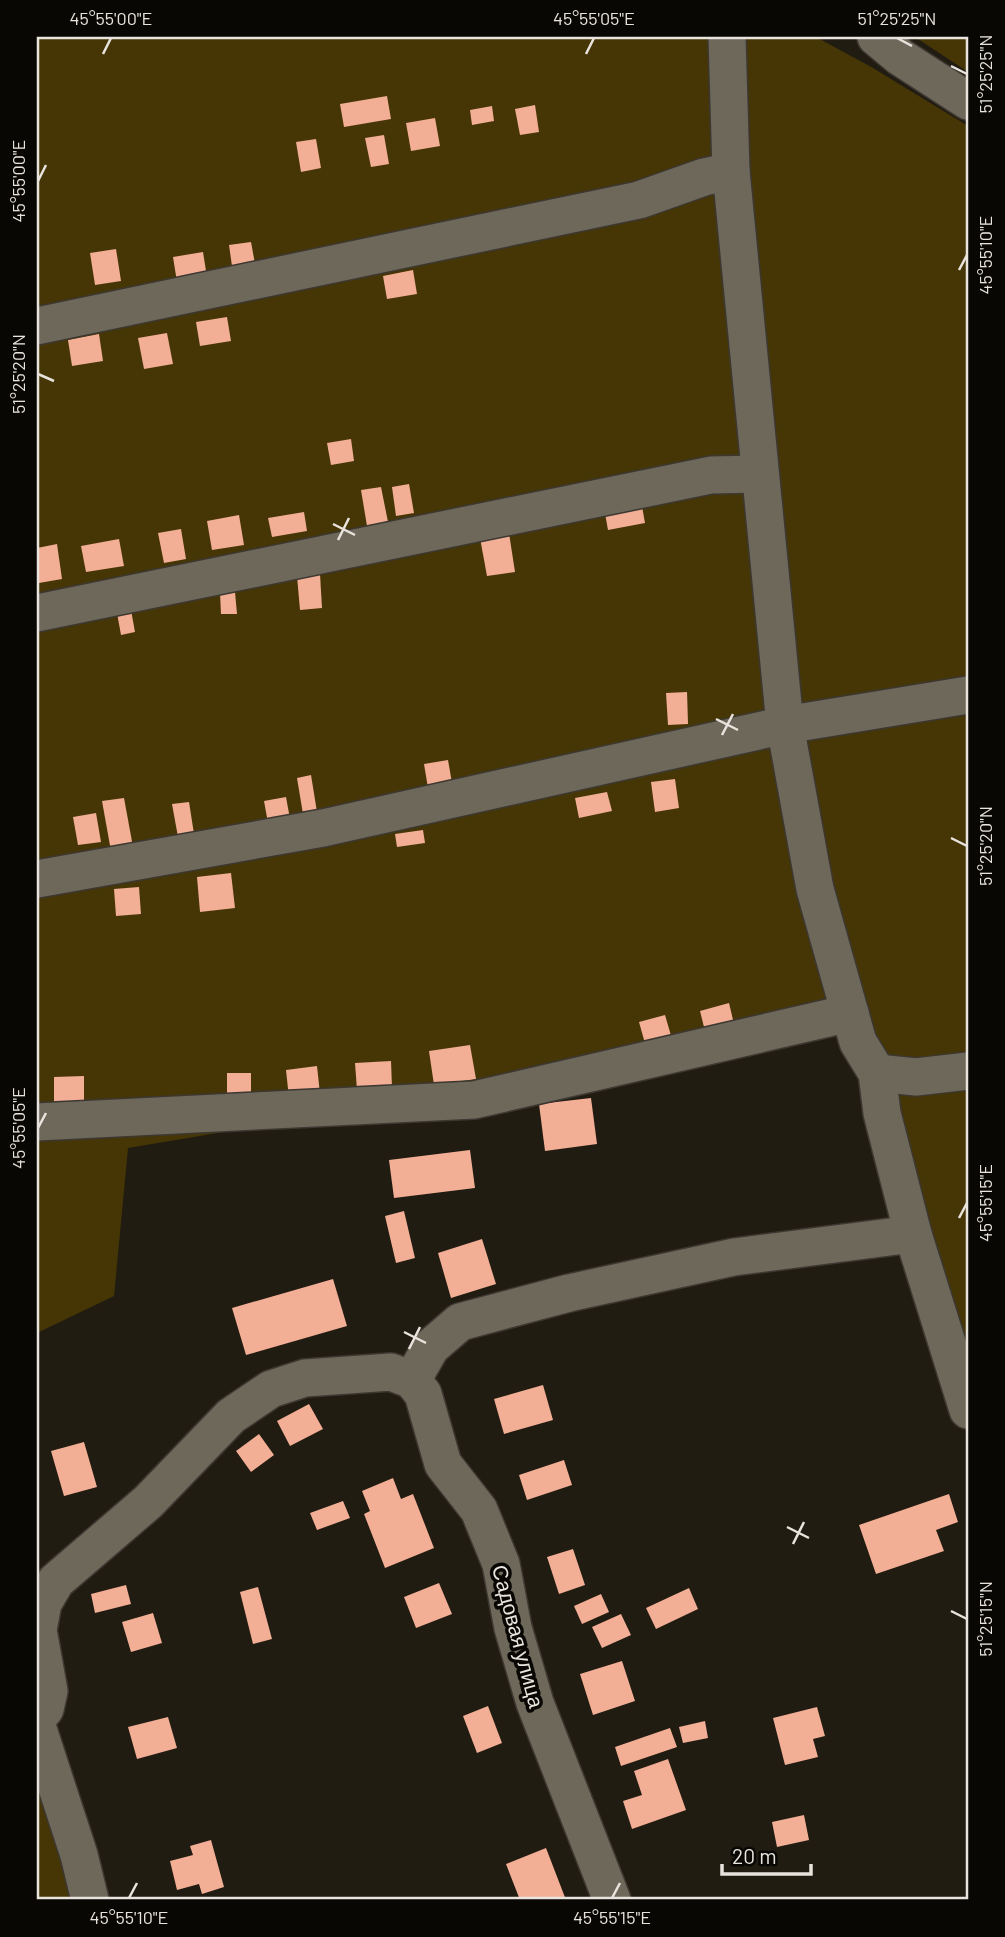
<svg xmlns="http://www.w3.org/2000/svg" width="1005" height="1937" font-family="Barlow,sans-serif">
<rect width="100%" height="100%" fill="#211c11"/>
<!-- green -->
<g fill="#463606">
<polygon points="37,37 711,37 709,45 724,191 831,993 823,1009 318,1116 128,1148 114,1296 37,1333"/>
<polygon points="744,37 816,37 873,68 968,126 968,1060 919,1067 886,1055 872,1037 824,887 798,735 737,165"/>
<polygon points="915,37 968,37 968,72"/>
<polygon points="968,1081 968,1372 924,1239 897,1097 921,1087"/>
<polygon points="37,1753 71,1900 37,1900"/>
</g>
<!-- building -->
<g fill="#f3ae96">
<polygon points="387,96 391,119 344,127 340,104"/>
<polygon points="535,105 539,132 520,135 515,109"/>
<polygon points="492,106 494,121 472,125 470,110"/>
<polygon points="435,118 440,146 411,151 406,123"/>
<polygon points="384,135 389,164 371,167 365,138"/>
<polygon points="316,139 321,168 301,172 296,142"/>
<polygon points="251,242 256,269 233,273 229,245"/>
<polygon points="116,249 121,281 95,285 90,253"/>
<polygon points="203,252 207,277 177,282 173,257"/>
<polygon points="413,270 417,294 387,299 383,276"/>
<polygon points="227,317 231,341 200,346 196,322"/>
<polygon points="167,333 173,364 144,369 138,338"/>
<polygon points="99,334 103,361 72,366 68,340"/>
<polygon points="351,439 354,461 331,465 327,443"/>
<polygon points="409,484 414,513 396,516 392,487"/>
<polygon points="381,487 388,522 367,526 361,490"/>
<polygon points="640,495 645,523 608,530 603,502"/>
<polygon points="304,512 307,531 272,537 268,518"/>
<polygon points="239,515 244,545 212,550 207,521"/>
<polygon points="181,529 186,559 164,563 158,533"/>
<polygon points="509,533 515,572 487,576 480,538"/>
<polygon points="119,539 124,566 86,572 81,546"/>
<polygon points="57,544 62,579 39,583 37,548"/>
<polygon points="320,574 322,608 300,610 297,576"/>
<polygon points="235,592 237,614 221,614 220,593"/>
<polygon points="131,610 135,632 121,635 117,613"/>
<polygon points="687,692 688,724 668,725 666,693"/>
<polygon points="448,760 452,783 428,788 424,764"/>
<polygon points="311,775 317,812 303,814 297,778"/>
<polygon points="675,779 679,808 655,812 651,782"/>
<polygon points="607,792 612,811 579,818 575,798"/>
<polygon points="286,797 290,819 268,823 264,801"/>
<polygon points="124,798 133,847 111,851 102,801"/>
<polygon points="189,802 194,834 178,837 172,804"/>
<polygon points="96,813 101,842 78,845 73,817"/>
<polygon points="423,830 425,843 397,847 395,834"/>
<polygon points="231,873 235,908 200,912 197,877"/>
<polygon points="139,887 141,914 116,916 114,889"/>
<polygon points="729,1003 734,1024 705,1031 700,1011"/>
<polygon points="665,1015 672,1039 646,1047 639,1022"/>
<polygon points="470,1045 476,1079 434,1085 429,1051"/>
<polygon points="391,1061 392,1088 357,1090 355,1063"/>
<polygon points="317,1066 320,1094 289,1098 286,1070"/>
<polygon points="227,1073 251,1073 251,1101 227,1102"/>
<polygon points="84,1076 84,1103 54,1103 54,1077"/>
<polygon points="591,1098 597,1144 545,1151 539,1104"/>
<polygon points="470,1150 475,1188 394,1198 389,1160"/>
<polygon points="404,1211 415,1258 396,1263 385,1216"/>
<polygon points="482,1239 496,1284 451,1298 438,1253"/>
<polygon points="333,1279 347,1326 246,1355 232,1308"/>
<polygon points="543,1385 553,1420 504,1434 494,1399"/>
<polygon points="309,1404 323,1429 290,1446 277,1421"/>
<polygon points="259,1434 274,1455 251,1472 236,1451"/>
<polygon points="84,1442 97,1487 64,1496 51,1451"/>
<polygon points="564,1460 572,1485 527,1500 519,1475"/>
<polygon points="393,1478 401,1499 413,1494 434,1548 385,1568 364,1514 370,1511 362,1491"/>
<polygon points="949,1494 958,1522 936,1530 944,1551 876,1574 859,1525"/>
<polygon points="343,1501 350,1518 317,1530 310,1513"/>
<polygon points="573,1549 585,1585 559,1594 547,1557"/>
<polygon points="439,1583 452,1614 416,1628 404,1597"/>
<polygon points="126,1585 131,1604 95,1613 91,1594"/>
<polygon points="258,1587 272,1639 253,1644 240,1592"/>
<polygon points="689,1588 698,1609 656,1629 646,1608"/>
<polygon points="601,1594 609,1612 582,1624 574,1606"/>
<polygon points="153,1613 162,1643 131,1652 122,1622"/>
<polygon points="621,1614 631,1635 602,1648 592,1627"/>
<polygon points="622,1661 635,1701 593,1715 580,1674"/>
<polygon points="488,1706 502,1743 477,1753 463,1716"/>
<polygon points="817,1707 825,1736 813,1739 818,1757 785,1765 773,1718"/>
<polygon points="168,1717 177,1748 137,1759 128,1727"/>
<polygon points="705,1721 708,1738 683,1743 679,1727"/>
<polygon points="670,1728 677,1747 621,1766 615,1747"/>
<polygon points="668,1759 686,1810 632,1829 623,1801 642,1795 634,1771"/>
<polygon points="804,1815 809,1840 777,1847 772,1822"/>
<polygon points="211,1840 224,1887 202,1894 199,1884 177,1890 170,1861 193,1855 190,1846"/>
<polygon points="546,1848 566,1900 520,1900 506,1864"/>
</g>
<g fill="none" stroke-linecap="round" stroke-linejoin="round">
<!-- minor casing -->
<g stroke="#3c3831" stroke-width="40">
<g id="minor">
<polyline points="727,37 731,171 785,725 815,889 858,1042 877,1073 882,1113 913,1234 968,1410"/>
<polyline points="876,37 900,57 968,101"/>
<polyline points="37,326 639,200 704,177 731,171"/>
<polyline points="37,613 711,475 760,474"/>
<polyline points="37,879 323,828 785,725 968,695"/>
<polyline points="877,1073 916,1077 968,1071"/>
<polyline points="37,1122 474,1100 850,1013"/>
<polyline points="412,1380 423,1394 443,1464 479,1510 501,1564 513,1628 535,1703 612,1900"/>
<polyline points="412,1380 431,1347 460,1322 569,1293 734,1257 913,1234"/>
<polyline points="37,1718 45,1709 49,1691 38,1630 43,1603 56,1581 148,1502 231,1416 271,1389 305,1378 391,1372 412,1380"/>
<polyline points="37,1726 79,1855 90,1900"/>
</g>
</g>
<!-- minor -->
<use href="#minor" stroke="#6e685b" stroke-width="37"/>
</g>
<!-- ticks -->
<path fill="none" stroke="#e8e4dd" stroke-width="2.5" d="M897,38l15,8M103,54l8,-16M586,54l8,-16M951,66l16,8M38,181l8,-16M959,270l8,-15M38,374l16,7M333,524l22,11M338,540l11,-22M716,719l22,11M722,735l11,-21M951,838l16,8M38,1128l8,-15M959,1218l8,-15M404,1332l22,11M409,1349l11,-22M787,1527l22,11M793,1544l11,-22M951,1611l16,8M129,1898l8,-15M612,1898l8,-15"/>
<g text-anchor="middle" dominant-baseline="central" stroke-width="7" stroke-linejoin="round" paint-order="stroke">
<!-- street labels -->
<g font-size="21" fill="#e8e4dd" stroke="#090704">
<text transform="translate(519 1636) rotate(75)">Садовая улица</text>
</g>
</g>
<!-- border -->
<rect width="1005" height="1937" fill="none" stroke="#090704" stroke-width="77"/>
<!-- scale -->
<path d="M722 1864v10h89v-10" fill="none" stroke="#e8e4dd" stroke-width="3.5"/>
<text x="732" y="1864" font-size="21" fill="#e8e4dd" stroke="#090704" stroke-width="5" paint-order="stroke">20 m</text>
<rect x="38" y="38" width="929" height="1860" fill="none" stroke="#e8e4dd" stroke-width="2.5"/>
<g font-size="18" text-anchor="middle" fill="#e8e4dd">
<text x="111" y="25">45°55'00"E</text>
<text x="594" y="25">45°55'05"E</text>
<text x="897" y="25">51°25'25"N</text>
<text transform="translate(986 74) rotate(-90)" y="6">51°25'25"N</text>
<text transform="translate(19 181) rotate(-90)" y="6">45°55'00"E</text>
<text transform="translate(986 255) rotate(-90)" y="6">45°55'10"E</text>
<text transform="translate(19 374) rotate(-90)" y="6">51°25'20"N</text>
<text transform="translate(986 846) rotate(-90)" y="6">51°25'20"N</text>
<text transform="translate(19 1128) rotate(-90)" y="6">45°55'05"E</text>
<text transform="translate(986 1203) rotate(-90)" y="6">45°55'15"E</text>
<text transform="translate(986 1619) rotate(-90)" y="6">51°25'15"N</text>
<text x="129" y="1924">45°55'10"E</text>
<text x="612" y="1924">45°55'15"E</text>
</g>
</svg>
